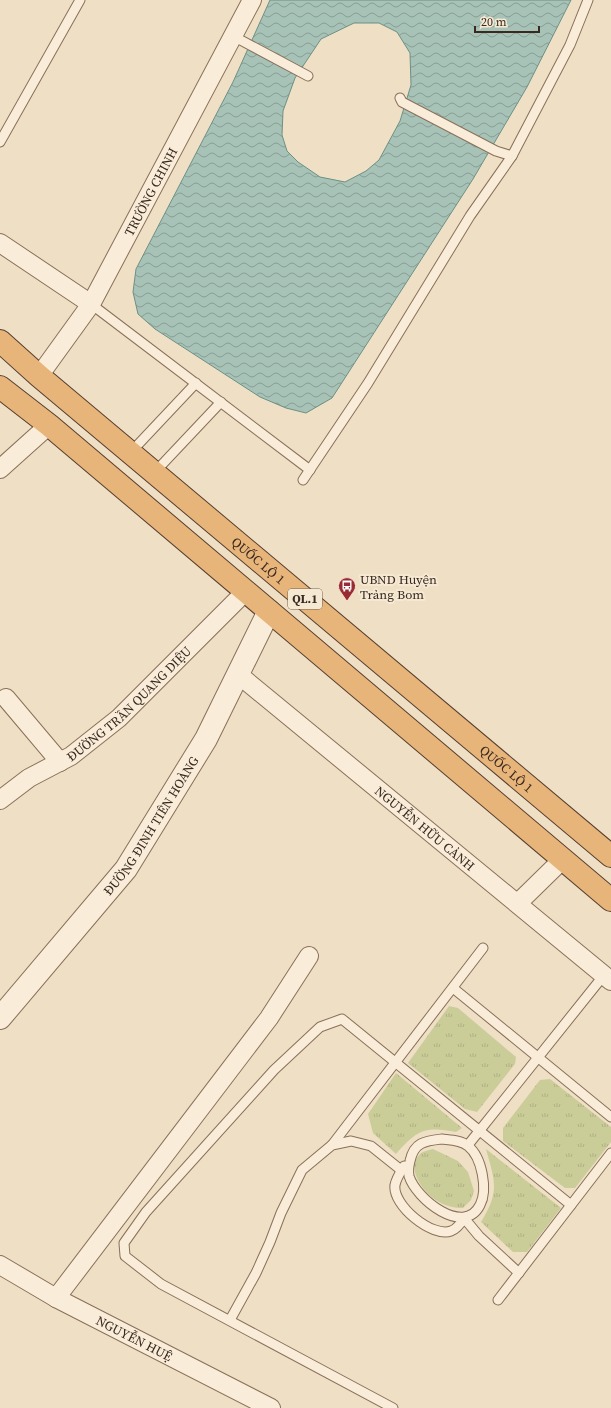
<svg xmlns="http://www.w3.org/2000/svg" width="611" height="1408" font-family="'Source Serif 4',serif">
<defs>
<pattern id="grass-tufts" width="24" height="20" patternUnits="userSpaceOnUse"><rect width="24" height="20" fill="#cbcd99"/><path d="M3 7l-1-3M5 7V3M7 7l1-3M15 17l-1-3M17 17v-4M19 17l1-3" fill="none" stroke="#afb083"/></pattern>
<pattern id="water-waves" width="16" height="10" patternUnits="userSpaceOnUse"><rect width="16" height="10" fill="#a7c2b7"/><path d="M0 5q4-4 8 0t8 0" fill="none" stroke="#899e94"/></pattern>
</defs>
<rect width="100%" height="100%" fill="#eedfc5"/>
<!-- grass -->
<g fill="url(#grass-tufts)">
<polygon points="449,1006 458,1008 516,1057 515,1064 477,1112 465,1109 408,1063"/>
<path d="M396,1073l66,55 -6,4c-31,-6 -39,-2 -60,22l-23,-21 -5,-19z"/>
<polygon points="550,1079 611,1127 611,1142 575,1188 565,1188 503,1141 503,1128 540,1080"/>
<path d="M433,1149l25,12 10,11 6,19 -3,9 -8,8c-9,0 -17,-2 -24,-6 -15,-8 -35,-34 -18,-49 3,-2 8,-3 12,-4z"/>
<path d="M486,1149l75,59 -34,44h-14l-32,-30c19,-31 14,-40 5,-73z"/>
</g>
<!-- water -->
<path fill="url(#water-waves)" stroke="#6d9085" fill-rule="evenodd" d="M270,0h301l-44,87 -54,92 -141,219 -26,15 -20,-5 -26,-11 -105,-68 -17,-15 -5,-22 3,-23 97,-187zM354,23h25l18,9 13,21 1,32 -11,36 -21,39 -13,11 -21,11 -25,-5 -22,-15 -11,-11 -5,-16 1,-24 12,-33 26,-39z"/>
<g fill="none" stroke-linecap="round" stroke-linejoin="round">
<!-- service casing -->
<g stroke="#89705b" stroke-width="11">
<g id="service">
<polyline points="233,36 308,76"/>
<polyline points="400,98 402,102 496,151 512,156"/>
<polyline points="0,142 80,0"/>
<polyline points="91,304 310,470"/>
<polyline points="131,452 196,383"/>
<polyline points="154,473 221,402"/>
<polyline points="303,480 368,383 470,216 512,156 570,45 588,0"/>
<polyline points="453,988 611,1117"/>
<path d="M442,1139c8,1 19,1 26,7 14,11 20,44 12,59 -16,32 -64,-6 -71,-29 -1,-5 0,-11 1,-15 4,-19 15,-20 32,-22z"/>
<polyline points="332,1145 483,948"/>
<polyline points="468,1145 604,975"/>
<path d="M404,1166c-3,5 -8,13 -9,19 -3,20 37,53 56,46 6,-2 10,-8 13,-13l15,18 40,37"/>
<polyline points="498,1300 611,1153"/>
<polyline points="230,1320 256,1273 270,1242 281,1213 302,1170 332,1145 351,1141 371,1146 401,1170"/>
<polyline points="393,1408 161,1284 125,1256 124,1243 146,1212 274,1070 320,1027 342,1019 571,1205"/>
</g>
</g>
<!-- minor casing -->
<g stroke="#89705b" stroke-width="20">
<g id="minor">
<polyline points="0,243 91,304"/>
<path id="s1" d="M39,376l52,-72 161,-304"/>
<polyline points="0,469 49,425"/>
<path id="s2" d="M239,675l372,306"/>
<polyline points="6,698 60,762"/>
<path id="s3" d="M0,800l29,-22 42,-22 48,-38 127,-127"/>
<polyline points="518,903 563,859"/>
<path id="s4" d="M0,1265l56,33 215,110"/>
<polyline points="56,1298 269,1018 309,956"/>
</g>
</g>
<!-- tertiary casing -->
<g stroke="#89705b" stroke-width="24">
<g id="tertiary">
<path id="s5" d="M0,1018l126,-149 80,-130 63,-128"/>
</g>
</g>
<!-- trunk casing -->
<g stroke="#573e2f" stroke-width="24">
<g id="trunk">
<path id="s6" d="M0,341l39,35 572,480"/>
<polyline points="0,387 49,425 611,900"/>
</g>
</g>
<!-- service -->
<use href="#service" stroke="#f9ecd8" stroke-width="9"/>
<!-- minor -->
<use href="#minor" stroke="#f9ecd8" stroke-width="18"/>
<!-- tertiary -->
<use href="#tertiary" stroke="#f9ecd8" stroke-width="22"/>
<!-- trunk -->
<use href="#trunk" stroke="#e7b47a" stroke-width="22"/>
</g>
<!-- icons -->
<defs>
<g id="bus-pin" transform="scale(0.9)"><path d="M0 17L-7.5 6A9.5 9.5 0 1 1 7.5 6Z" fill="#992b34" stroke="#f6e9d4"/><path d="M-5-6H5V4H4V6H2V4H-2V6H-4V4H-5ZM-3.5-4V0h7V-4ZM-3.5 1.2v1.5H-2V1.2ZM2 1.2v1.5H3.5V1.2Z" fill="#fff"/></g>
</defs>
<g fill-rule="evenodd">
<use href="#bus-pin" x="347" y="586"/>
</g>
<g text-anchor="middle" dominant-baseline="central" stroke-width="4" stroke-linejoin="round" paint-order="stroke">
<!-- shield labels -->
<rect fill="#f6e9d4" stroke="#726355" stroke-width="1" x="288" y="589" width="34" height="20" rx="3"/>
<g font-size="12" font-weight="bold" fill="#39291f">
<text x="305" y="599">QL.1</text>
</g>
<!-- street labels -->
<g font-size="13" fill="#39291f" stroke="#f6e9d4">
<text stroke="none"><textPath href="#s1" startOffset="216">TRƯỜNG CHINH</textPath></text>
<text stroke="none"><textPath href="#s6" startOffset="339">QUỐC LỘ 1</textPath></text>
<text stroke="none"><textPath href="#s3" startOffset="162">ĐƯỜNG TRẦN QUANG DIỆU</textPath></text>
<text stroke="none"><textPath href="#s6" startOffset="663">QUỐC LỘ 1</textPath></text>
<text stroke="none"><textPath href="#s5" startOffset="245">ĐƯỜNG ĐINH TIÊN HOÀNG</textPath></text>
<text stroke="none"><textPath href="#s2" startOffset="241">NGUYỄN HỮU CẢNH</textPath></text>
<text stroke="none"><textPath href="#s4" startOffset="153">NGUYỄN HUỆ</textPath></text>
</g>
<!-- poi labels -->
<g font-size="13" fill="#39291f" stroke="#f6e9d4" text-anchor="start">
<text x="360" y="579">UBND Huyện<tspan x="360" dy="15">Trảng Bom</tspan></text>
</g>
</g>
<!-- scale -->
<path d="M475 26v6h64v-6" fill="none" stroke="#39291f" stroke-width="2"/>
<text x="481" y="26" font-size="12" fill="#39291f" stroke="#f6e9d4" stroke-width="3" paint-order="stroke">20 m</text>
</svg>
